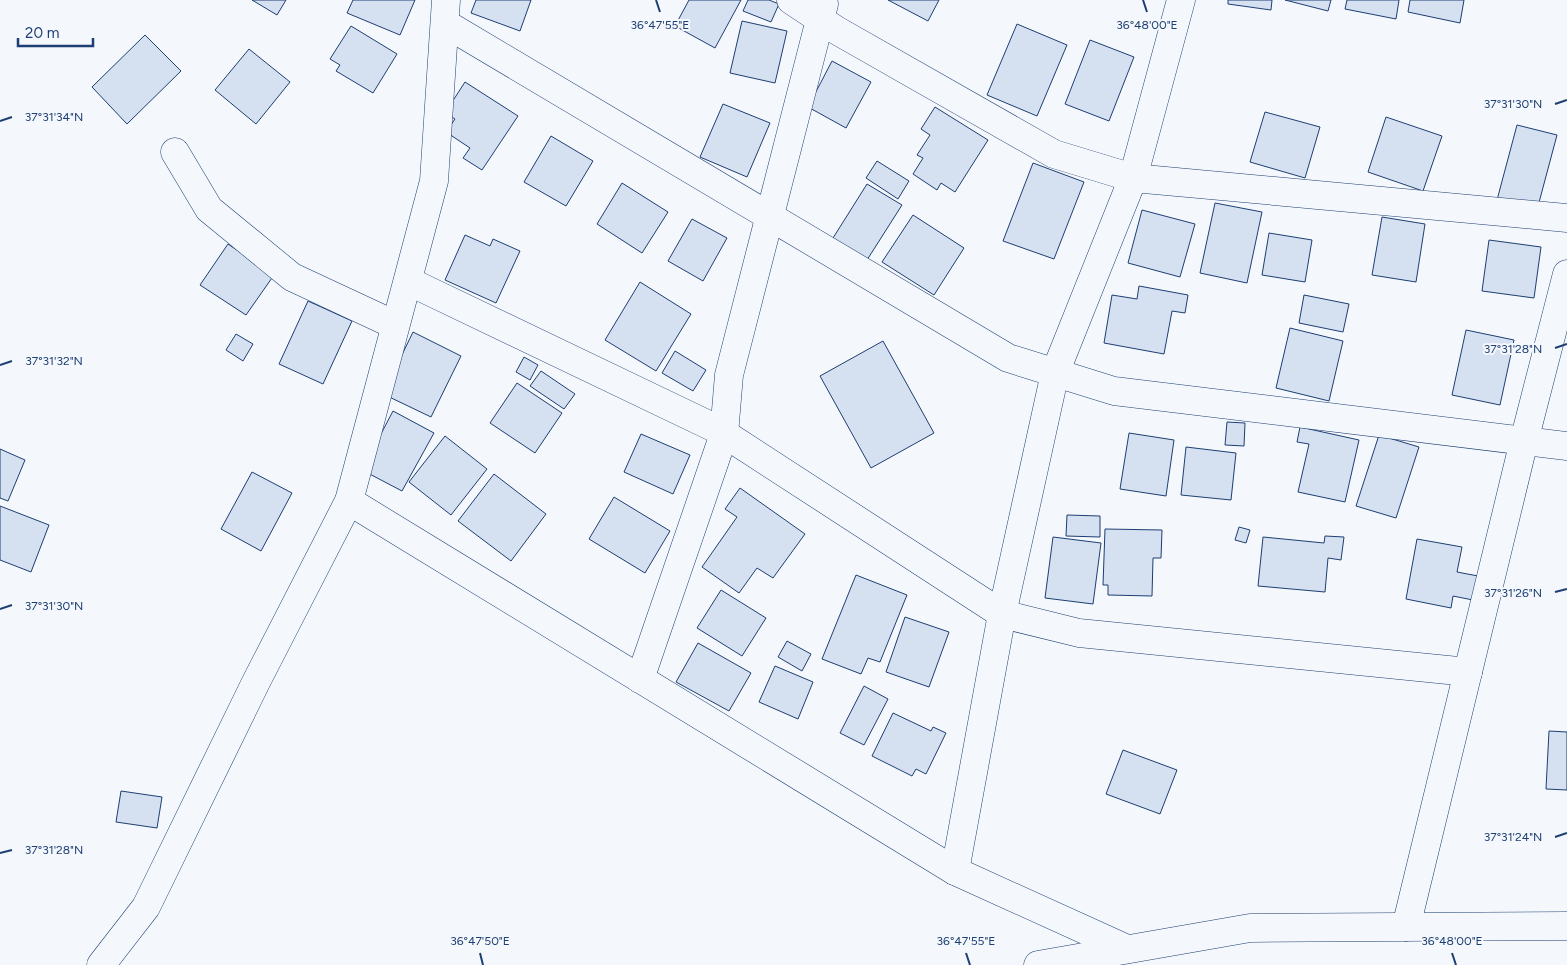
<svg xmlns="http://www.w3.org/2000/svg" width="1567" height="965" font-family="Figtree,sans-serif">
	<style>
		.building { fill: #d5e0f0; stroke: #1d3f73 }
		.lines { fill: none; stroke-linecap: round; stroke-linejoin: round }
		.minor-casing { stroke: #1d3f73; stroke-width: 29 }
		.minor { stroke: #f4f7fb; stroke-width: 28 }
		.ticks { fill: none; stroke: #1d3f73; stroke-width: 2 }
		.ticks-label { font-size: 12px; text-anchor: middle; fill: #1d3f73; stroke: #f4f7fb; stroke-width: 4; stroke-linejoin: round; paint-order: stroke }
	</style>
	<rect width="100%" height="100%" fill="#f4f7fb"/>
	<g class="building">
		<path d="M252,0H286L277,15Z"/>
		<path d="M353,0H415L400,35L347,13Z"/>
		<path d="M476,0H531L520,31L471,13Z"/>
		<path d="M689,0H741L715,48L675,26Z"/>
		<path d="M748,0H769L779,4L771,22L743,11Z"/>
		<path d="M888,0H939L928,21Z"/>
		<path d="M1228,0H1272L1271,10L1228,4Z"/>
		<path d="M1285,0H1331L1328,11Z"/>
		<path d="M1347,0H1399L1396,19L1345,9Z"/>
		<path d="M1410,0H1464L1460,23L1408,12Z"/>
		<path d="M742,21L787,31L775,83L730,73Z"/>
		<path d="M1017,24L1067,45L1037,116L987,95Z"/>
		<path d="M351,26L397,54L373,93L336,71L340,65L330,59Z"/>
		<path d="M145,35L181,71L127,124L92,87Z"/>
		<path d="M1090,40L1134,57L1109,121L1065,104Z"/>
		<path d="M249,49L290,82L256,124L215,90Z"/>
		<path d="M832,61L871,82L846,128L808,107Z"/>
		<path d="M465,82L518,116L482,170L463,158L470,148L446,132L455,119L445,113Z"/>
		<path d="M723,104L770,123L747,177L700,157Z"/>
		<path d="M935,107L988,140L955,192L941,183L937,190L913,174L923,158L917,155L930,135L921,129Z"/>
		<path d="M1265,112L1320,127L1305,178L1250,162Z"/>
		<path d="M1386,117L1442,136L1423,191L1368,172Z"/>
		<path d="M1517,125L1557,135L1537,210L1497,200Z"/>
		<path d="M551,136L593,161L566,206L524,182Z"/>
		<path d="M877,161L909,181L898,199L866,178Z"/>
		<path d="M1033,163L1084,182L1054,259L1003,241Z"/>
		<path d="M622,183L668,212L642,253L597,224Z"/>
		<path d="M867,184L902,205L867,260L833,238Z"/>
		<path d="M1215,203L1262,212L1247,283L1200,273Z"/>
		<path d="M1142,210L1195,224L1180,277L1128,263Z"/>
		<path d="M913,215L964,248L934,295L882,262Z"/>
		<path d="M1382,217L1425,224L1416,282L1372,275Z"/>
		<path d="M692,219L727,238L703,281L668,261Z"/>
		<path d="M1269,233L1312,240L1305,282L1262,275Z"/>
		<path d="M465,235L490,246L493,239L520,251L496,303L445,280Z"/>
		<path d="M1489,240L1541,247L1534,298L1482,291Z"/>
		<path d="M228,244L274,275L246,315L200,285Z"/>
		<path d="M640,282L691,314L656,371L605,340Z"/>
		<path d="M1139,286L1188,295L1185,313L1172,311L1164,354L1104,343L1112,295L1137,299Z"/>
		<path d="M1304,295L1349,304L1343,332L1299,323Z"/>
		<path d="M308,301L352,321L323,384L279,364Z"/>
		<path d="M1290,328L1343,341L1329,401L1276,388Z"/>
		<path d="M1466,330L1514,340L1500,405L1452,395Z"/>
		<path d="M413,332L461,356L431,417L383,394Z"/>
		<path d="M236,334L253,344L243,361L226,350Z"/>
		<path d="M883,341L934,433L871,468L820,376Z"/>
		<path d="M675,351L706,370L693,391L662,373Z"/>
		<path d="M524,357L538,365L530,380L516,372Z"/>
		<path d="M541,371L575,394L564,409L530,386Z"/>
		<path d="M517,383L562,413L535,453L490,423Z"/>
		<path d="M393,411L434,433L402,491L362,470Z"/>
		<path d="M1227,422L1245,423L1244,446L1225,445Z"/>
		<path d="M1300,427L1359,440L1345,502L1298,492L1309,444L1297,442Z"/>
		<path d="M1129,433L1174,440L1166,496L1120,489Z"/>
		<path d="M641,434L690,455L673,494L624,472Z"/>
		<path d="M1379,435L1419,447L1396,518L1356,506Z"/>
		<path d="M445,436L487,469L451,515L409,482Z"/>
		<path d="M1186,447L1236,453L1231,500L1181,495Z"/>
		<path d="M0,449L25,460L8,501L0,498Z"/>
		<path d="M252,472L292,493L261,551L221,529Z"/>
		<path d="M494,474L546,514L511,561L458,521Z"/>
		<path d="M740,488L805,534L773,578L757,568L739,593L702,567L737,517L725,509Z"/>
		<path d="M614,497L670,531L645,573L589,539Z"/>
		<path d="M0,506L49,525L31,572L0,560Z"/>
		<path d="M1067,515L1100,516V537L1066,536Z"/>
		<path d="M1239,527L1250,530L1246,543L1235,540Z"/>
		<path d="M1105,529L1162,530L1161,558H1153L1152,596L1108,595V585H1103Z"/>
		<path d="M1325,536L1344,537L1341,560L1328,558L1325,592L1258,586L1263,537L1324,543Z"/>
		<path d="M1053,537L1101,543L1093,604L1045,598Z"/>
		<path d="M1417,539L1462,547L1457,572L1478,576L1473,600L1453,596L1451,608L1406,599Z"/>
		<path d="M856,575L907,595L880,662L868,658L861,674L822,659Z"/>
		<path d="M721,590L766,618L742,656L697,628Z"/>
		<path d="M905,617L949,632L929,687L886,672Z"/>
		<path d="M787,641L811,654L802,671L778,657Z"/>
		<path d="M698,643L751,673L729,711L676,682Z"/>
		<path d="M775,666L813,682L798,719L759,702Z"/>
		<path d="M864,686L888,699L864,745L840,733Z"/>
		<path d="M893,713L931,731L933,727L946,733L926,774L916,769L912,776L872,756Z"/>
		<path d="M1549,731L1567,732V790L1546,789Z"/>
		<path d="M1123,750L1177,770L1160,814L1106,794Z"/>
		<path d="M121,791L162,797L157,828L116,822Z"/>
	</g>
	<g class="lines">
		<defs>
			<g id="minor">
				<path d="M791,0L836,30L1054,154L1133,178L1567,218"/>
				<path d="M446,24L1008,358L1114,391L1567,446"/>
				<path d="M175,152L209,209L292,277L395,325"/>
				<path d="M408,281L717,429L1002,614L1079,633L1468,672"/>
				<path d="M349,501L955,871L1127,949"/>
				<path d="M640,679L724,434L729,375L824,4"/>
				<path d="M955,871L1002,614L1055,373L1133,178L1181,0"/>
				<path d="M1406,927L1524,441L1567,274"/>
				<path d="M101,965L146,907L256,682L349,501L434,181L446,0"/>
				<path d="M1038,965L1250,928L1567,926"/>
			</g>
		</defs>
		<use href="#minor" class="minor-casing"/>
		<use href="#minor" class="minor"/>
	</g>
	<path class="ticks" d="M656,0L660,12M1143,0L1147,12M1555,104L1567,100M0,121L12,117M1555,348L1567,344M0,365L12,361M1555,592L1567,589M0,609L12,605M1555,837L1567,833M0,853L12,850M480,953L483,965M966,953L970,965M1452,953L1456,965"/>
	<g class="ticks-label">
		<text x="660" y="29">36°47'55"E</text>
		<text x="1147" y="29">36°48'00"E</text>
		<text x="1513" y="108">37°31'30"N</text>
		<text x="54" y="121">37°31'34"N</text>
		<text x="1513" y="353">37°31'28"N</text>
		<text x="54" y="365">37°31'32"N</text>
		<text x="1513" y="597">37°31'26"N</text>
		<text x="54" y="610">37°31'30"N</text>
		<text x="1513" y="841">37°31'24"N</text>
		<text x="54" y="854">37°31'28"N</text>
		<text x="480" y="945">36°47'50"E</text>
		<text x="966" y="945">36°47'55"E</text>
		<text x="1452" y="945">36°48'00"E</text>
	</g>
	<path d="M18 38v8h75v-8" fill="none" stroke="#1d3f73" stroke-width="2.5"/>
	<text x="25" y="38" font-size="15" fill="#1d3f73" stroke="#f4f7fb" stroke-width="4" paint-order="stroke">20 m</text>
</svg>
